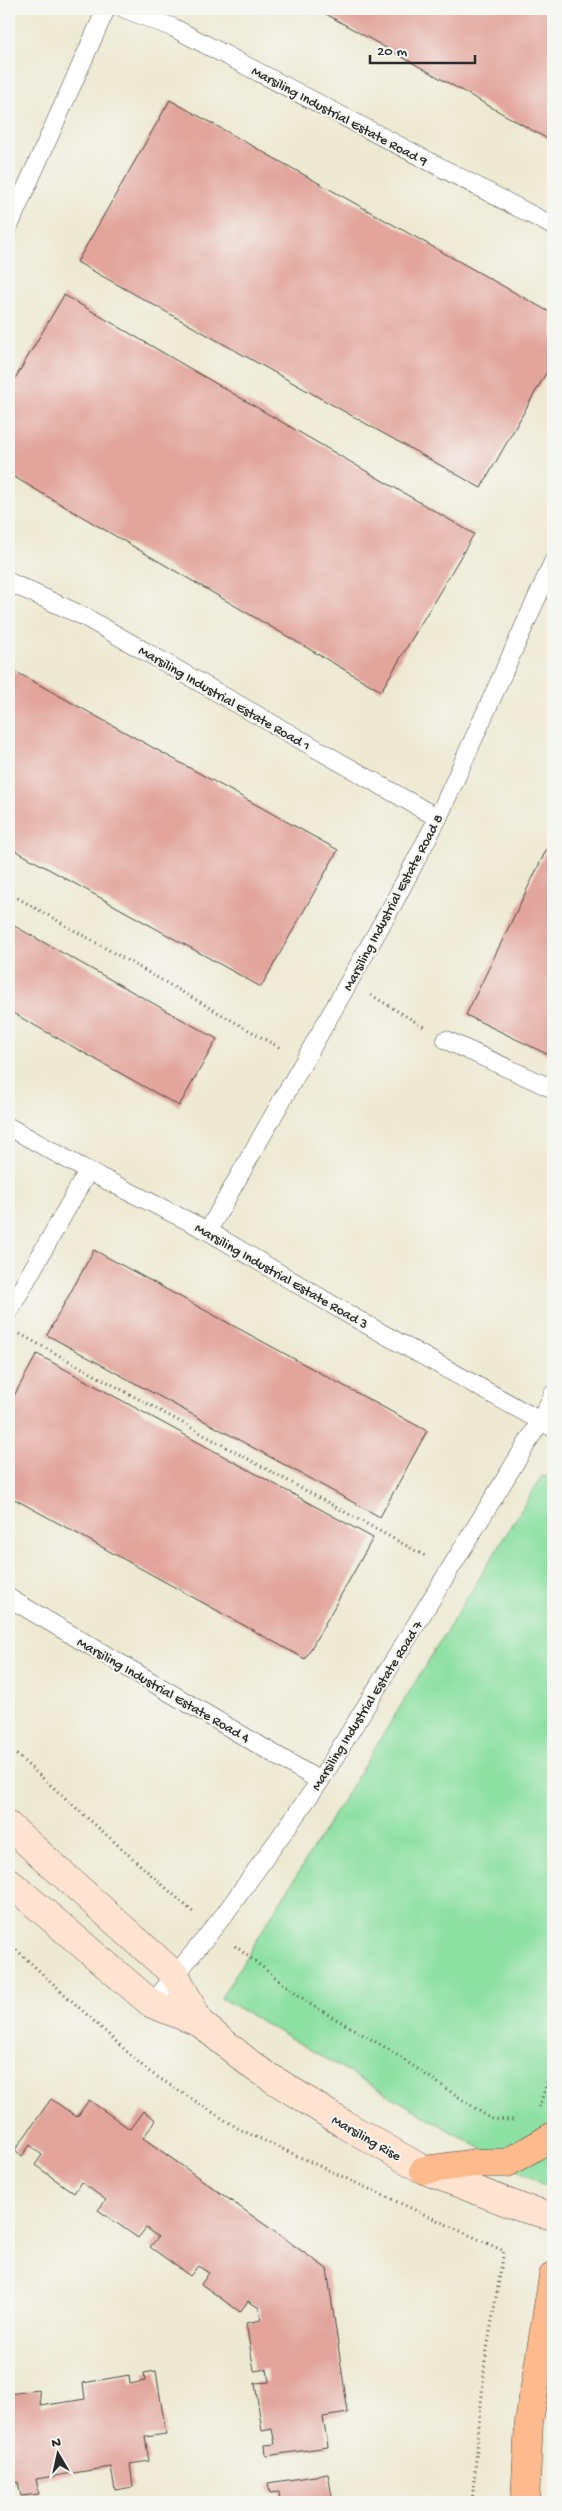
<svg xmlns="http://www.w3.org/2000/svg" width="562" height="2511" font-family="'Gochi Hand',sans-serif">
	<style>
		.green { fill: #8ce0a2; stroke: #5c8666 }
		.building { fill: #e2a49b }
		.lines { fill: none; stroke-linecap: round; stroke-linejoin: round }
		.lane-casing { stroke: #484844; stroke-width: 19 }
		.secondary-casing { stroke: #484844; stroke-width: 29 }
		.primary-casing { stroke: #484844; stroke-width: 29 }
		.path { stroke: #484844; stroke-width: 3; stroke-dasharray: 1 4; stroke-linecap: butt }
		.lane { stroke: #fff; stroke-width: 18 }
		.secondary { stroke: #fee3d1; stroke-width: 28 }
		.primary { stroke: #fcba8d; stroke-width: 28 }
		.labels { text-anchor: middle; stroke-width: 4; stroke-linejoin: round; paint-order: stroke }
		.street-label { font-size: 14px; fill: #2b2b2b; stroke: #f6f6f2 }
	</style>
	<rect width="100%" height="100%" fill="#f6f6f2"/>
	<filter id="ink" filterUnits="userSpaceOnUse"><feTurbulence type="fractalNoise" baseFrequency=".02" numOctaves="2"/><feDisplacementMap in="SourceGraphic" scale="10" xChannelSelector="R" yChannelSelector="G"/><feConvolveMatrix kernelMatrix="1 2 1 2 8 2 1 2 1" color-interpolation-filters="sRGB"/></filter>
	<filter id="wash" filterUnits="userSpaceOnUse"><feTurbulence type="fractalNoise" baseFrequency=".0096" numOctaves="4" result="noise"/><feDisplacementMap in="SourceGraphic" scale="20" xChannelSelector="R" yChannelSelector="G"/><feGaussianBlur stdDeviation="1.12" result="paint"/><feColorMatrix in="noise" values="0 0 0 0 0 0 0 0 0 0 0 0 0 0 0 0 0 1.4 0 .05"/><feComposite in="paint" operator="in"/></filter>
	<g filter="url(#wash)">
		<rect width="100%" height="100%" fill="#ede9d2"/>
		<path class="green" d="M542,1476L553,1478V2179L549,2188L221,1998Z"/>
		<g id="blocks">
			<g class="building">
				<path d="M317,9H553V142Z"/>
				<path d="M170,100L553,314V361L481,488L77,262Z"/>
				<path d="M64,295L474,534L381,691L9,474V389Z"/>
				<path d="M9,668L338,850L261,987L9,847Z"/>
				<path d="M553,836V1057L466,1015Z"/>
				<path d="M9,923L217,1039L179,1106L9,1011Z"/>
				<path d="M94,1250L427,1431L380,1517L47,1335Z"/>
				<path d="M37,1354L373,1538L305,1659L9,1496V1405Z"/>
				<path d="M51,2099L77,2117L89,2100L130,2129L143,2111L156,2120L143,2138L327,2269L348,2413L323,2417L328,2447L266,2456L265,2445L275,2444L272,2429L262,2431L255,2383L269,2382L267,2369L254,2371L246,2323L261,2320L259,2308L248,2301L240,2312L201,2284L209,2273L198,2266L190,2276L150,2247L158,2237L146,2228L138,2238L98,2210L106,2200L81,2182L74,2193L35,2165L42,2155L30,2145L22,2156L15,2150Z"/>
				<path d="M156,2371L166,2434L145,2437L149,2461L130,2464L133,2487L115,2490L111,2467L36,2479L39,2494L21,2496L18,2482L9,2484V2394L39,2390L41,2406L85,2399L83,2383L129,2375L130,2384L145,2381L144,2373Z"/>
				<path d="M328,2474L333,2502H280L279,2492L270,2493L268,2483Z"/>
			</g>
		</g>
	</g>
	<g filter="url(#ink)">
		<use href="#blocks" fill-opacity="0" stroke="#484844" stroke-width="1"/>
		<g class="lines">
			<defs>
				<g id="lane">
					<path d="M125,9L174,28L553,226"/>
					<path d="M9,226L106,9"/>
					<path d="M9,582L83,616L438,818"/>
					<path d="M446,1040L553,1089"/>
					<path d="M9,1127L88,1171L208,1231L353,1317L553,1428"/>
					<path d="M208,1231L393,904L438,818L553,562"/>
					<path d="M9,1311L88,1171"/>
					<path d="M9,1598L320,1781"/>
					<path d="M152,2004L224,1915L320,1781L540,1422L553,1394"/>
				</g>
				<g id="secondary">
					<path d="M9,1826L176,1976L200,2023"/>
					<path d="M9,1882L152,2004L200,2023L254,2067L344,2124L424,2170L522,2208L553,2216"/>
				</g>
				<g id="primary">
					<path d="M424,2170L475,2163H507L553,2136"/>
					<path d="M525,2502L529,2422L553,2276"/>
				</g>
			</defs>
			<use href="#lane" class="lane-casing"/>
			<use href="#secondary" class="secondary-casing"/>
			<use href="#primary" class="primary-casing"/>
			<g class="path">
				<path d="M9,893L282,1049"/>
				<path d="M371,995L424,1027"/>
				<path d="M20,1334L427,1557"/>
				<path d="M9,1748L193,1912"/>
				<path d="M9,1943L148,2071L239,2129L504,2251L485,2361L472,2502"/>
				<path d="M235,1946L310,2004L388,2049L491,2119L515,2120"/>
				<path d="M539,2107L553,2066"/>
			</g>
			<use href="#lane" class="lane"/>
			<use href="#secondary" class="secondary"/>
			<use href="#primary" class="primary"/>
		</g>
	</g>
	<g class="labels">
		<g class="street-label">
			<text transform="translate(340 115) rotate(28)" y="5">Marsiling Industrial Estate Road 9</text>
			<text transform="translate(225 697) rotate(30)" y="5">Marsiling Industrial Estate Road 1</text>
			<text transform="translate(392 902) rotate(-62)" y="5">Marsiling Industrial Estate Road 8</text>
			<text transform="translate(282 1275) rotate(30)" y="5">Marsiling Industrial Estate Road 3</text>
			<text transform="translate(164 1689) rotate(30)" y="5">Marsiling Industrial Estate Road 4</text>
			<text transform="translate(366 1705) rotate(-58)" y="5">Marsiling Industrial Estate Road 7</text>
			<text transform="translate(367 2137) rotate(30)" y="5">Marsiling Rise</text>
		</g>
	</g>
	<rect width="562" height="2511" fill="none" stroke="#f6f6f2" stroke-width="30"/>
	<g transform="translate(58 2454) rotate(351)" stroke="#f6f6f2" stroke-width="4" paint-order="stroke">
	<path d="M0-4L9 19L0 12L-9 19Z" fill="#2b2b2b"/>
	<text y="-8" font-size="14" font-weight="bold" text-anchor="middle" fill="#2b2b2b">N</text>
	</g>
	<path d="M370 55v8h105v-8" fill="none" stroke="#2b2b2b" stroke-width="2.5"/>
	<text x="377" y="55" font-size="15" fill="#2b2b2b" stroke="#f6f6f2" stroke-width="4" paint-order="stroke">20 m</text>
</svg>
